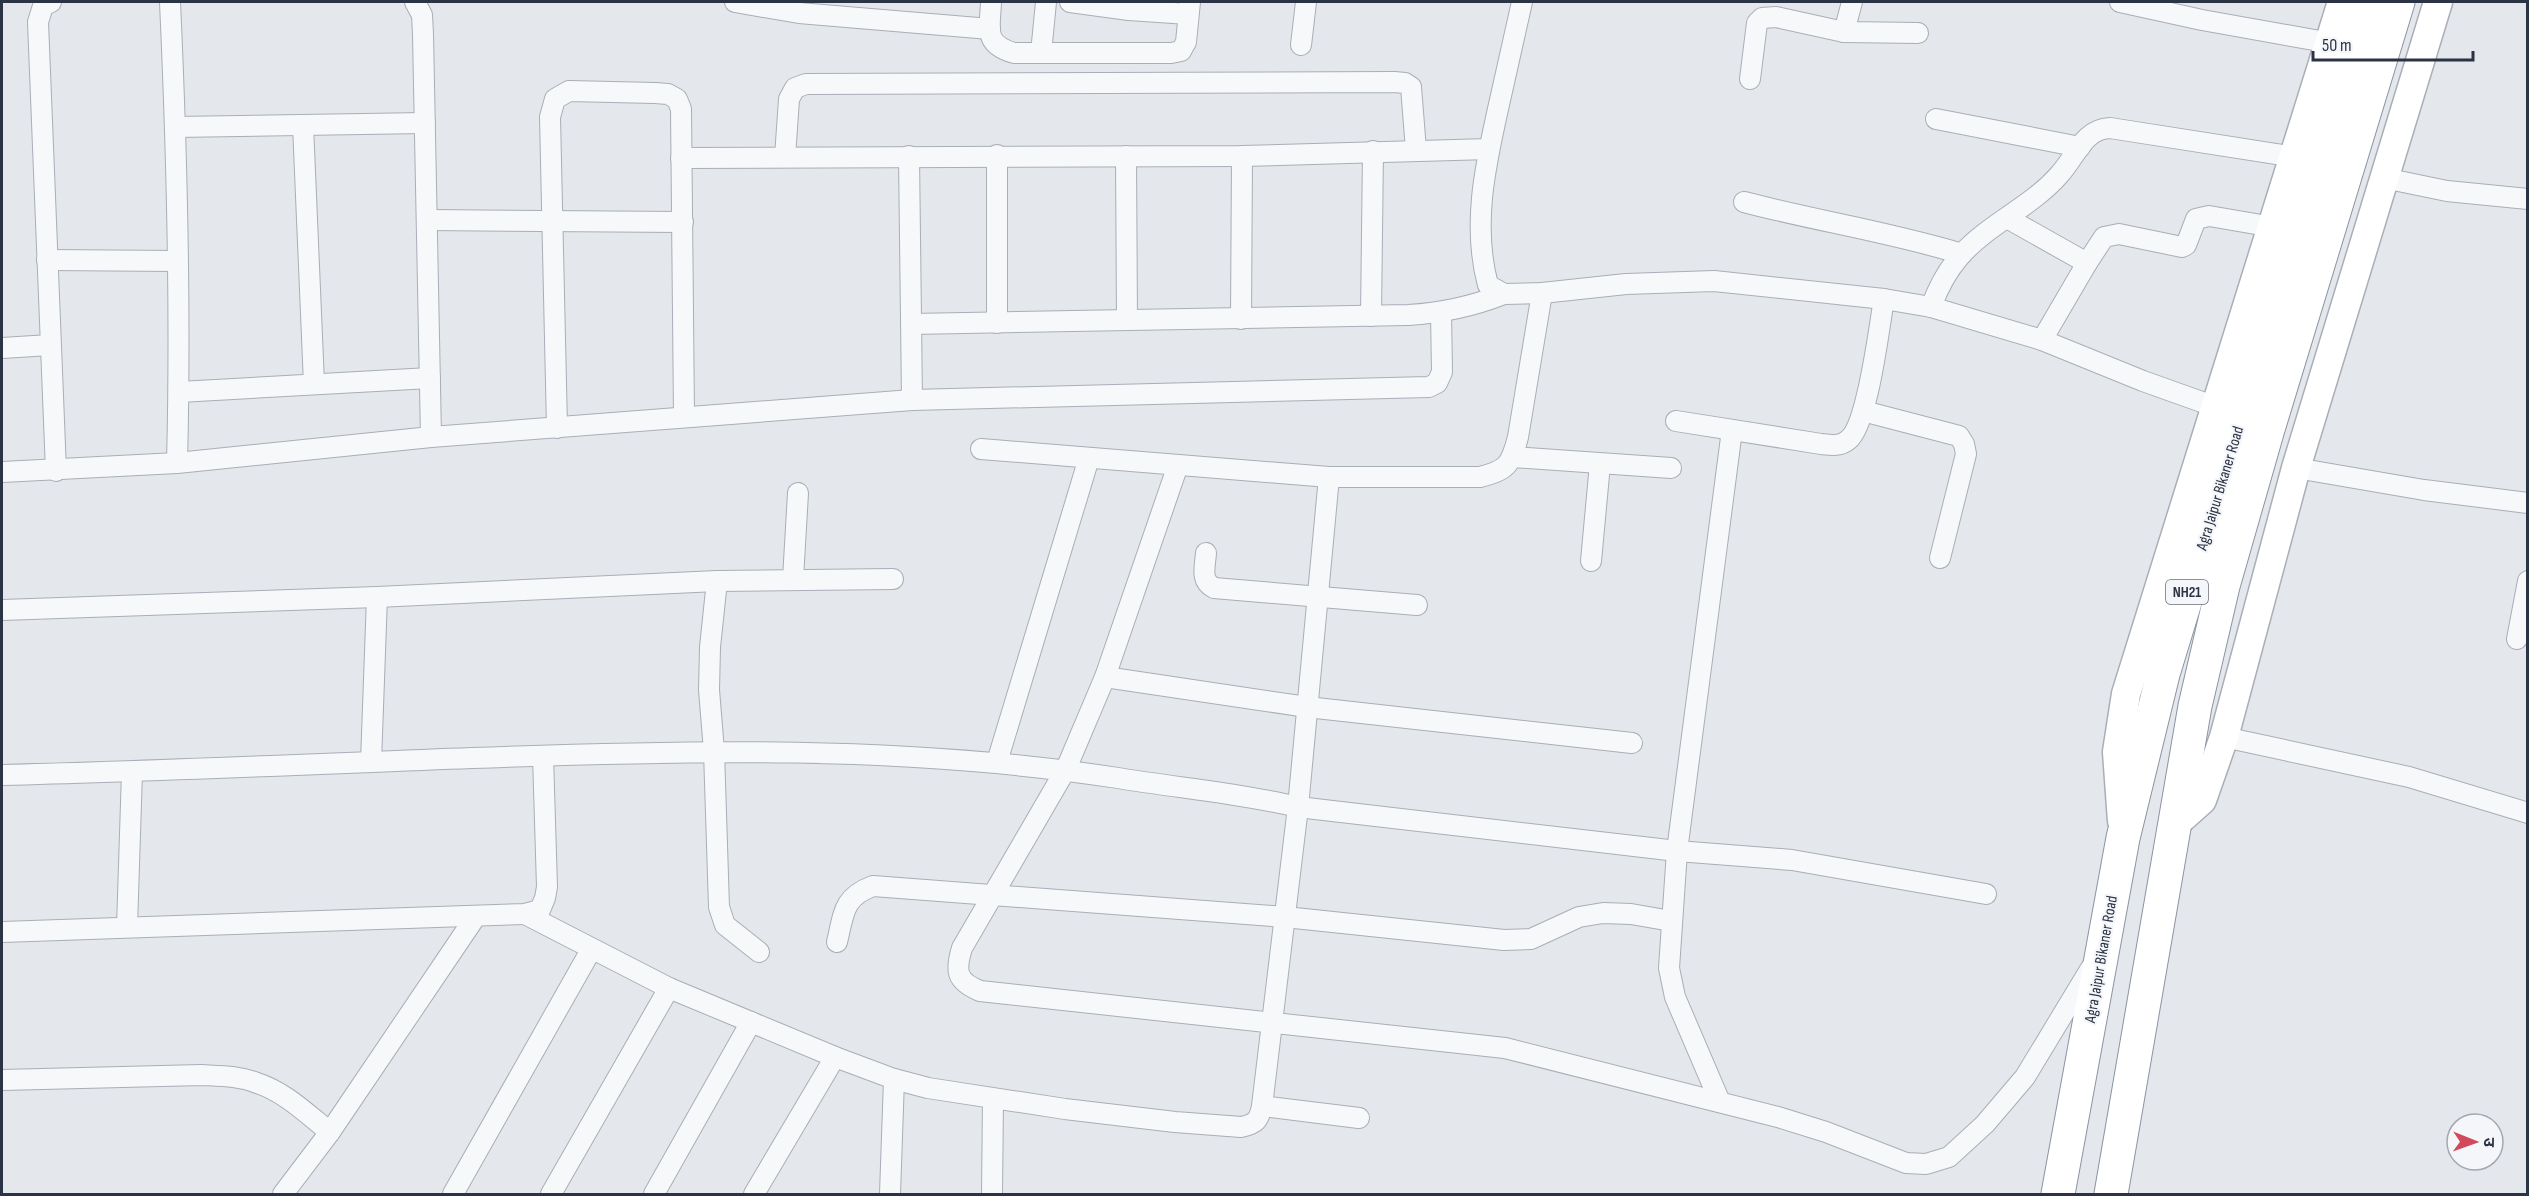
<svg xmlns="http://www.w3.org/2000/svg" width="2529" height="1196" font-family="'Sofia Sans Condensed','Noto Sans Devanagari',sans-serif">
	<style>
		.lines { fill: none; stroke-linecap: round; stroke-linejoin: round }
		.street-casing { stroke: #a9aeb7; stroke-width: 22 }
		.secondary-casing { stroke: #a9aeb7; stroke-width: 31 }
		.highway-casing { stroke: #8b94a3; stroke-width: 35 }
		.street { stroke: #f7f8fa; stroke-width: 20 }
		.secondary { stroke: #fff; stroke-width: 28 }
		.highway { stroke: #fff; stroke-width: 33 }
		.labels { text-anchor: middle; stroke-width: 4.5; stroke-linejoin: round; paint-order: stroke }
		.shield { fill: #f4f6f9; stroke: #676e7b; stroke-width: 1.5 }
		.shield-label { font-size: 15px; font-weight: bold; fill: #2b3445 }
		.street-label { font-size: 16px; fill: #2b3445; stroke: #f4f6f9 }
	</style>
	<rect width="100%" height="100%" fill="#e4e7ec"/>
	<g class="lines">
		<defs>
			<g id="street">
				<path d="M51,2L43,6L38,22L56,471"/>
				<path d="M170,2C177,155 181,309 177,463"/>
				<path d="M415,2L422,15L423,34L431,437"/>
				<path d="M735,2L799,13L990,29"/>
				<path d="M991,2C990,29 983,44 1014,53H1171L1181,51L1186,42L1190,2"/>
				<path d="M1070,2L1129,10L1188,14"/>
				<path d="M1522,2C1514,37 1506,73 1498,109C1485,167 1472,226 1488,285L1504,294L1542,293L1626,284L1714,281L1884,299L1931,307L2042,340L2143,381L2227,411"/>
				<path d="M2120,2L2202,20L2331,43"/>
				<path d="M1844,32L1852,2"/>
				<path d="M1301,45L1306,2"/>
				<path d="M1041,53L1046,2"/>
				<path d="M1750,79L1757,23L1762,18L1776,17L1844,32L1918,33"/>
				<path d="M1936,119L2080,147"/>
				<path d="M303,125L314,384"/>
				<path d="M176,127L425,123"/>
				<path d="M909,156L912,400"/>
				<path d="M1126,156L1127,320"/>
				<path d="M785,157L789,99L795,88L806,84L1394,82L1405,83L1411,87L1416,150"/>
				<path d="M681,158L1242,156L1489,149"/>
				<path d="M2384,178L2447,191L2528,199"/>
				<path d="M1744,202C1816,221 1890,232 1962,254"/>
				<path d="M2007,218L2087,263"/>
				<path d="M427,220L683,222"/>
				<path d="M47,260L177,261"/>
				<path d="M1931,307C1938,288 1946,272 1960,256C1988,224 2031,207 2059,175C2076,157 2083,129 2110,128L2295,157"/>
				<path d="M1371,316L1373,151"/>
				<path d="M1241,319L1242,156"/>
				<path d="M997,323V155"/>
				<path d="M912,324L1408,315C1442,313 1471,307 1504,294"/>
				<path d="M2042,340L2087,263L2104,237L2119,234L2182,247L2186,245L2196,219L2209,216L2273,227"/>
				<path d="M2,348L50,345"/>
				<path d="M179,392L430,378"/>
				<path d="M1863,411L1959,436L1964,444L1966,454L1940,558"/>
				<path d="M1676,421L1821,444C1830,445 1840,447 1848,440C1868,425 1879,327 1884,299"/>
				<path d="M557,428L550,117L555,99L569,91L655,93L668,94L677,99L681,109L684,416"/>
				<path d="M981,449L1329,477H1480C1508,470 1511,464 1518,437L1542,293"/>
				<path d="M1512,457L1671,468"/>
				<path d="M1178,465L1105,677L1066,769L962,948C955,971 956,981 980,991L1505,1048L1778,1117L1826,1132L1906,1163L1926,1164L1949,1157L1985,1124L2025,1077L2091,968"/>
				<path d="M2296,468L2424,490L2528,503"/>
				<path d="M2,472L177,463L431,437L912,400L1429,387L1437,383L1442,372L1441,313"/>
				<path d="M1206,553C1205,567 1200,581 1214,588L1417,605"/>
				<path d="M1591,561L1600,464"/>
				<path d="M793,579L798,493"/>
				<path d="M717,581L710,647L709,690L714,751L719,907L725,925L759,952"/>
				<path d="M2,610L377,597L717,581L893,579"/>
				<path d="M2517,639L2528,581"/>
				<path d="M1105,677L1307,707L1632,743"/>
				<path d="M2224,737L2409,777L2528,813"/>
				<path d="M371,762L377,597"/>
				<path d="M997,762L1089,458"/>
				<path d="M2,775C158,771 315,764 472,758C689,750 903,745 1118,778C1178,788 1239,793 1298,807L1677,851L1792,860L1986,894"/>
				<path d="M525,914L669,988L835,1057L894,1079L928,1088L1065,1109L1175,1122L1241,1127C1256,1124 1259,1120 1262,1106L1298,807L1329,477"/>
				<path d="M127,927L132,772"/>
				<path d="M2,932L525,914L540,910L545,898L547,887L543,756"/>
				<path d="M837,942C844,913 843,897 873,886L1285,917L1504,940L1531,939L1579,917L1603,913L1631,914L1671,921"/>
				<path d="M2,1080L202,1075C220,1076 240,1076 257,1083C285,1092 307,1114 330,1132"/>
				<path d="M1720,1102L1675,997L1669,968L1677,851L1732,430"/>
				<path d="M1262,1106L1359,1118"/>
				<path d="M283,1194L330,1132L476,916"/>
				<path d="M453,1194L591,950"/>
				<path d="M551,1194L669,988"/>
				<path d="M654,1194L751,1022"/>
				<path d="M754,1194L835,1057"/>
				<path d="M890,1194L894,1079"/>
				<path d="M992,1194L993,1099"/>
			</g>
			<g id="secondary">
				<path d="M2122,821L2117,752L2126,694L2342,2"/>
				<path d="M2174,825L2202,800L2224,737L2296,468L2438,2"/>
			</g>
			<g id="highway">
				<path d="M2058,1194L2123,838L2163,674L2368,2"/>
				<path d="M2111,1194L2195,706L2223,586L2268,429L2398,2"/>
			</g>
		</defs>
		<use href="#street" class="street-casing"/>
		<use href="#secondary" class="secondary-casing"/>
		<use href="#highway" class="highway-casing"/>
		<use href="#street" class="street"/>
		<use href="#secondary" class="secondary"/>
		<use href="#highway" class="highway"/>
	</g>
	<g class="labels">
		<rect class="shield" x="2166" y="580" width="42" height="24" rx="4.5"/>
		<g class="shield-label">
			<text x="2187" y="597">NH21</text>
		</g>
		<g class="street-label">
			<text transform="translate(2219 488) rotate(-73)" y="6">Agra Jaipur Bikaner Road</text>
			<text transform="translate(2100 959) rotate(-80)" y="6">Agra Jaipur Bikaner Road</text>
		</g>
	</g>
	<rect width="2529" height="1196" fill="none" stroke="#2b3445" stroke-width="6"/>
	<g transform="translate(2475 1142) rotate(91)"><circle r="28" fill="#f4f6f9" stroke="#a4a8b1" stroke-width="1.5"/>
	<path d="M0-4.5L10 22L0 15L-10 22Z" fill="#d1495b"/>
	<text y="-9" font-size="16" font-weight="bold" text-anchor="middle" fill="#2b3445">उ</text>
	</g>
	<path d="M2313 51v9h160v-9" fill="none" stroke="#2b3445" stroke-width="3"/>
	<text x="2322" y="51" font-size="18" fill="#2b3445" stroke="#f4f6f9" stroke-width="4.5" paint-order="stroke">50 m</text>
</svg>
